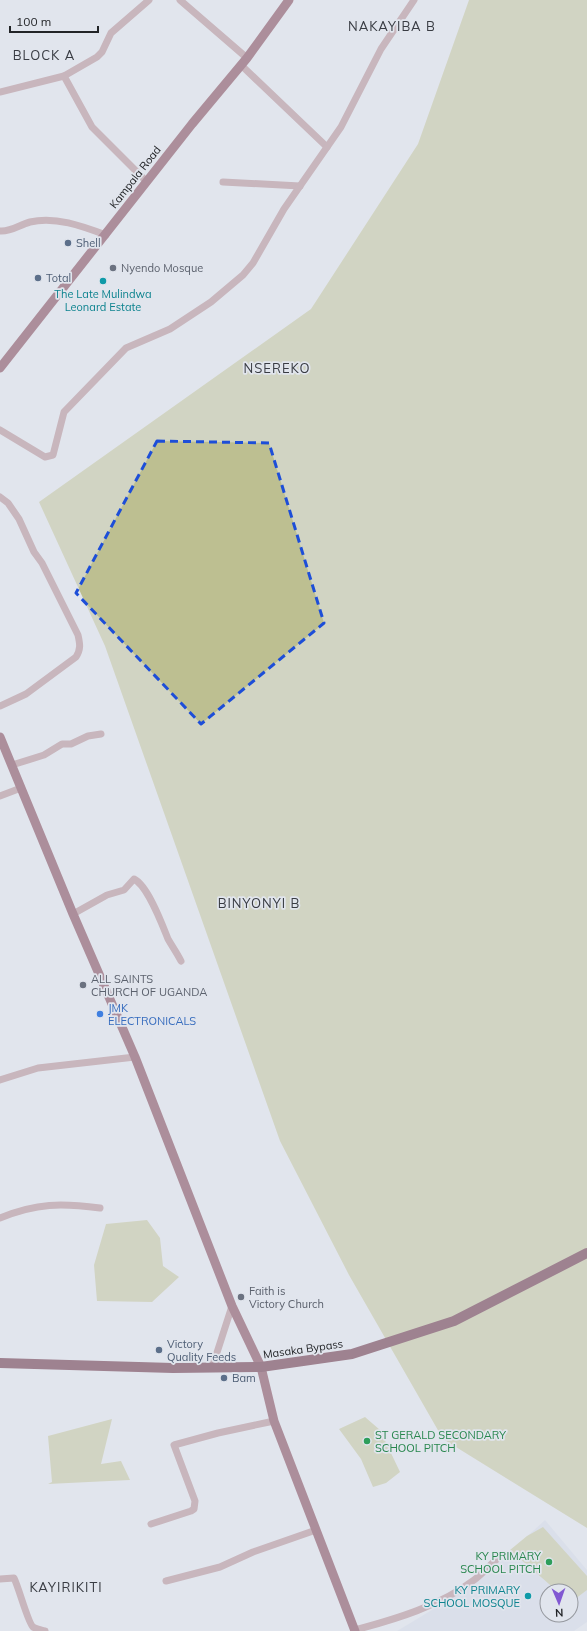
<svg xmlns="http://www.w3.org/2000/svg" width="587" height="1631" font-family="Mulish,sans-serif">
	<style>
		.built { fill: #d1d8e7; fill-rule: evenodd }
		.green { fill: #bdbf91 }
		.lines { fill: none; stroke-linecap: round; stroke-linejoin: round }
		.minor { stroke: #a87c84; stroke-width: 7 }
		.major { stroke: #6c2438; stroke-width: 9 }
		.highway { stroke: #4c0920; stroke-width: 10 }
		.marked { fill: none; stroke: #1d4ed8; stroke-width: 3; stroke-dasharray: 8 5; stroke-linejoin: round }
		.service-dot { fill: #5c6f8a; stroke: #e1e5ed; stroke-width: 1.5 }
		.worship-dot { fill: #6b7280; stroke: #e1e5ed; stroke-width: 1.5 }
		.culture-dot { fill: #0f9aa8; stroke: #e1e5ed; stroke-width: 1.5 }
		.shop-dot { fill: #3f7fe0; stroke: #e1e5ed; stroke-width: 1.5 }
		.leisure-dot { fill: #2e9e5b; stroke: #e1e5ed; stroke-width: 1.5 }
		.labels { text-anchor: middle; stroke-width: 3.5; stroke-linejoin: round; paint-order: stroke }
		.street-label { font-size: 11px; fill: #222427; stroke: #e1e5ed }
		.service-label { font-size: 11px; fill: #4e5e75; stroke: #e1e5ed; text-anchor: start }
		.worship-label { font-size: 11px; fill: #5b616d; stroke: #e1e5ed; text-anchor: start }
		.culture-label { font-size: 11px; fill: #0d838f; stroke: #e1e5ed }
		.shop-label { font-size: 11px; fill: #366cbe; stroke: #e1e5ed; text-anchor: start }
		.leisure-label { font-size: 11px; fill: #27864d; stroke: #e1e5ed; text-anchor: start }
		.quarter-label { font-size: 13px; letter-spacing: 1px; fill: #393c43; stroke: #e1e5ed }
	</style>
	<rect width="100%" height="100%" fill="#e1e5ed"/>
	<path class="built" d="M545,1520L587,1570V1622L574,1631H397L440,1605L487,1573ZM547,1591H571V1615H547Z"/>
	<g class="green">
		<path d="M469,0H587V1528L443,1439L349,1275L280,1141L105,646L39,502L311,309L418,144Z"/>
		<path d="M147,1220L160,1238L163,1266L179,1277L152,1302L97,1301L94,1265L106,1224Z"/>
		<path d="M365,1417L380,1430L400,1472L386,1483L373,1487L361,1459L339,1429Z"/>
		<path d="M112,1419L101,1464L121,1461L130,1480L48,1484L52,1482L48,1436Z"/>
		<path d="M543,1527L587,1576V1590L571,1602V1591H557L510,1550L527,1536Z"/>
	</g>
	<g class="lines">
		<g class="minor">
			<path d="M180,0L247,58"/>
			<path d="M241,65L327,147"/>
			<path d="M64,76L97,57L102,52L111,33L149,0"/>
			<path d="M0,92L64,76L92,127L147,182"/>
			<path d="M223,182L300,186"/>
			<path d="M0,231C11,232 19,225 30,222C55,216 82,226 106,235"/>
			<path d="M0,430L45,457L53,455L64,412L126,348L170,329L211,302L243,275L253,263L284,209L341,127L381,49L414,0"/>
			<path d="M0,497L8,503L19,519L34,552L42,563L78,635C80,644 81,649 76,657L26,694L0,706"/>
			<path d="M12,765L44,755L62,744H71L88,736L101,734"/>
			<path d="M0,796L21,788"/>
			<path d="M73,914L107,895L124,890L134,879C148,886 162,924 168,939C172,946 177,953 181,961"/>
			<path d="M0,1080L38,1068L135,1057"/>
			<path d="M0,1218C37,1203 61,1203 100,1208"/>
			<path d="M212,1368L232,1306"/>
			<path d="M151,1524L191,1511L194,1509L195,1501L174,1445L218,1433L274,1421"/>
			<path d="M0,1579L14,1578C19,1588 28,1623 33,1627C36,1629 41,1630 45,1631"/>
			<path d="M166,1581L220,1567L253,1552L316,1530"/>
			<path d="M355,1630C396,1619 440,1606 474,1580C482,1574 489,1566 497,1559"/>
		</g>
		<g class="major">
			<path d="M0,368L192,124L247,58L289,0"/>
			<path d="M0,737L73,914L135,1057L232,1306L261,1367L274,1421L355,1631"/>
		</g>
		<path class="highway" d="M0,1363L173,1368L261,1367L352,1354L454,1321L587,1253"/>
	</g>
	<path d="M0 0H587V1631H0ZM157,441L269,443L324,623L201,724L76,593Z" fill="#e1e5ed" fill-opacity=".55" fill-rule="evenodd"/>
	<path class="marked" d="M157,441L269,443L324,623L201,724L76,593Z"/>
	<g class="service-dot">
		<circle cx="68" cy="243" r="4"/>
		<circle cx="38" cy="278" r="4"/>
		<circle cx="159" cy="1350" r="4"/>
		<circle cx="224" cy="1378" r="4"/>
	</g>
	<g class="worship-dot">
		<circle cx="113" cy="268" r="4"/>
		<circle cx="83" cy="985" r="4"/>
		<circle cx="241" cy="1297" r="4"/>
	</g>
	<g class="culture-dot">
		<circle cx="103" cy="281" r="4"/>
		<circle cx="528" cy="1596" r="4"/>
	</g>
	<circle class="shop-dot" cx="100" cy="1014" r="4"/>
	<g class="leisure-dot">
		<circle cx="367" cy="1441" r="4"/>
		<circle cx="549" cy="1562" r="4"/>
	</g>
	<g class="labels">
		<g class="street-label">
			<text transform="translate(135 177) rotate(-52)" y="4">Kampala Road</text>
			<text transform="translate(303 1349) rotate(-8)" y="4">Masaka Bypass</text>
		</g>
		<g class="service-label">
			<text x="76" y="247">Shell</text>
			<text x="46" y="282">Total</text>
			<text x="167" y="1348">Victory<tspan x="167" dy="13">Quality Feeds</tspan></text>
			<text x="232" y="1382">Bam</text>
		</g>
		<g class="worship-label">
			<text x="121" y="272">Nyendo Mosque</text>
			<text x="91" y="983">ALL SAINTS<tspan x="91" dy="13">CHURCH OF UGANDA</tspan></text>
			<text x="249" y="1295">Faith is<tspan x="249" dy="13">Victory Church</tspan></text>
		</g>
		<g class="culture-label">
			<text x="103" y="298">The Late Mulindwa<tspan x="103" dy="13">Leonard Estate</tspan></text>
			<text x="520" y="1594" text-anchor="end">KY PRIMARY<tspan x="520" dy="13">SCHOOL MOSQUE</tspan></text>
		</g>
		<g class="shop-label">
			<text x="108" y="1012">JMK<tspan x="108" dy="13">ELECTRONICALS</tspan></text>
		</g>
		<g class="leisure-label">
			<text x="375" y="1439">ST GERALD SECONDARY<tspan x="375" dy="13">SCHOOL PITCH</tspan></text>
			<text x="541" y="1560" text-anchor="end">KY PRIMARY<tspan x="541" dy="13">SCHOOL PITCH</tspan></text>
		</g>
		<g class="quarter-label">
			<text x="392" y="31">NAKAYIBA B</text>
			<text x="44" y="60">BLOCK A</text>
			<text x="277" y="373">NSEREKO</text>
			<text x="259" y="908">BINYONYI B</text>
			<text x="66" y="1592">KAYIRIKITI</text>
		</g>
	</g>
	<g transform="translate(559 1603) rotate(178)"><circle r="19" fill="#e1e5ed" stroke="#95989e"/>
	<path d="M0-3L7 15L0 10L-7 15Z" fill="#8158d2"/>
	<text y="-6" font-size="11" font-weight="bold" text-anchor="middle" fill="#222427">N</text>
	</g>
	<path d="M10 26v6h88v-6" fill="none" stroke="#222427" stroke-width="2"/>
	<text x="16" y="26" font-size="12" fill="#222427" stroke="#e1e5ed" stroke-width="3" paint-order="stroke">100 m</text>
</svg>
